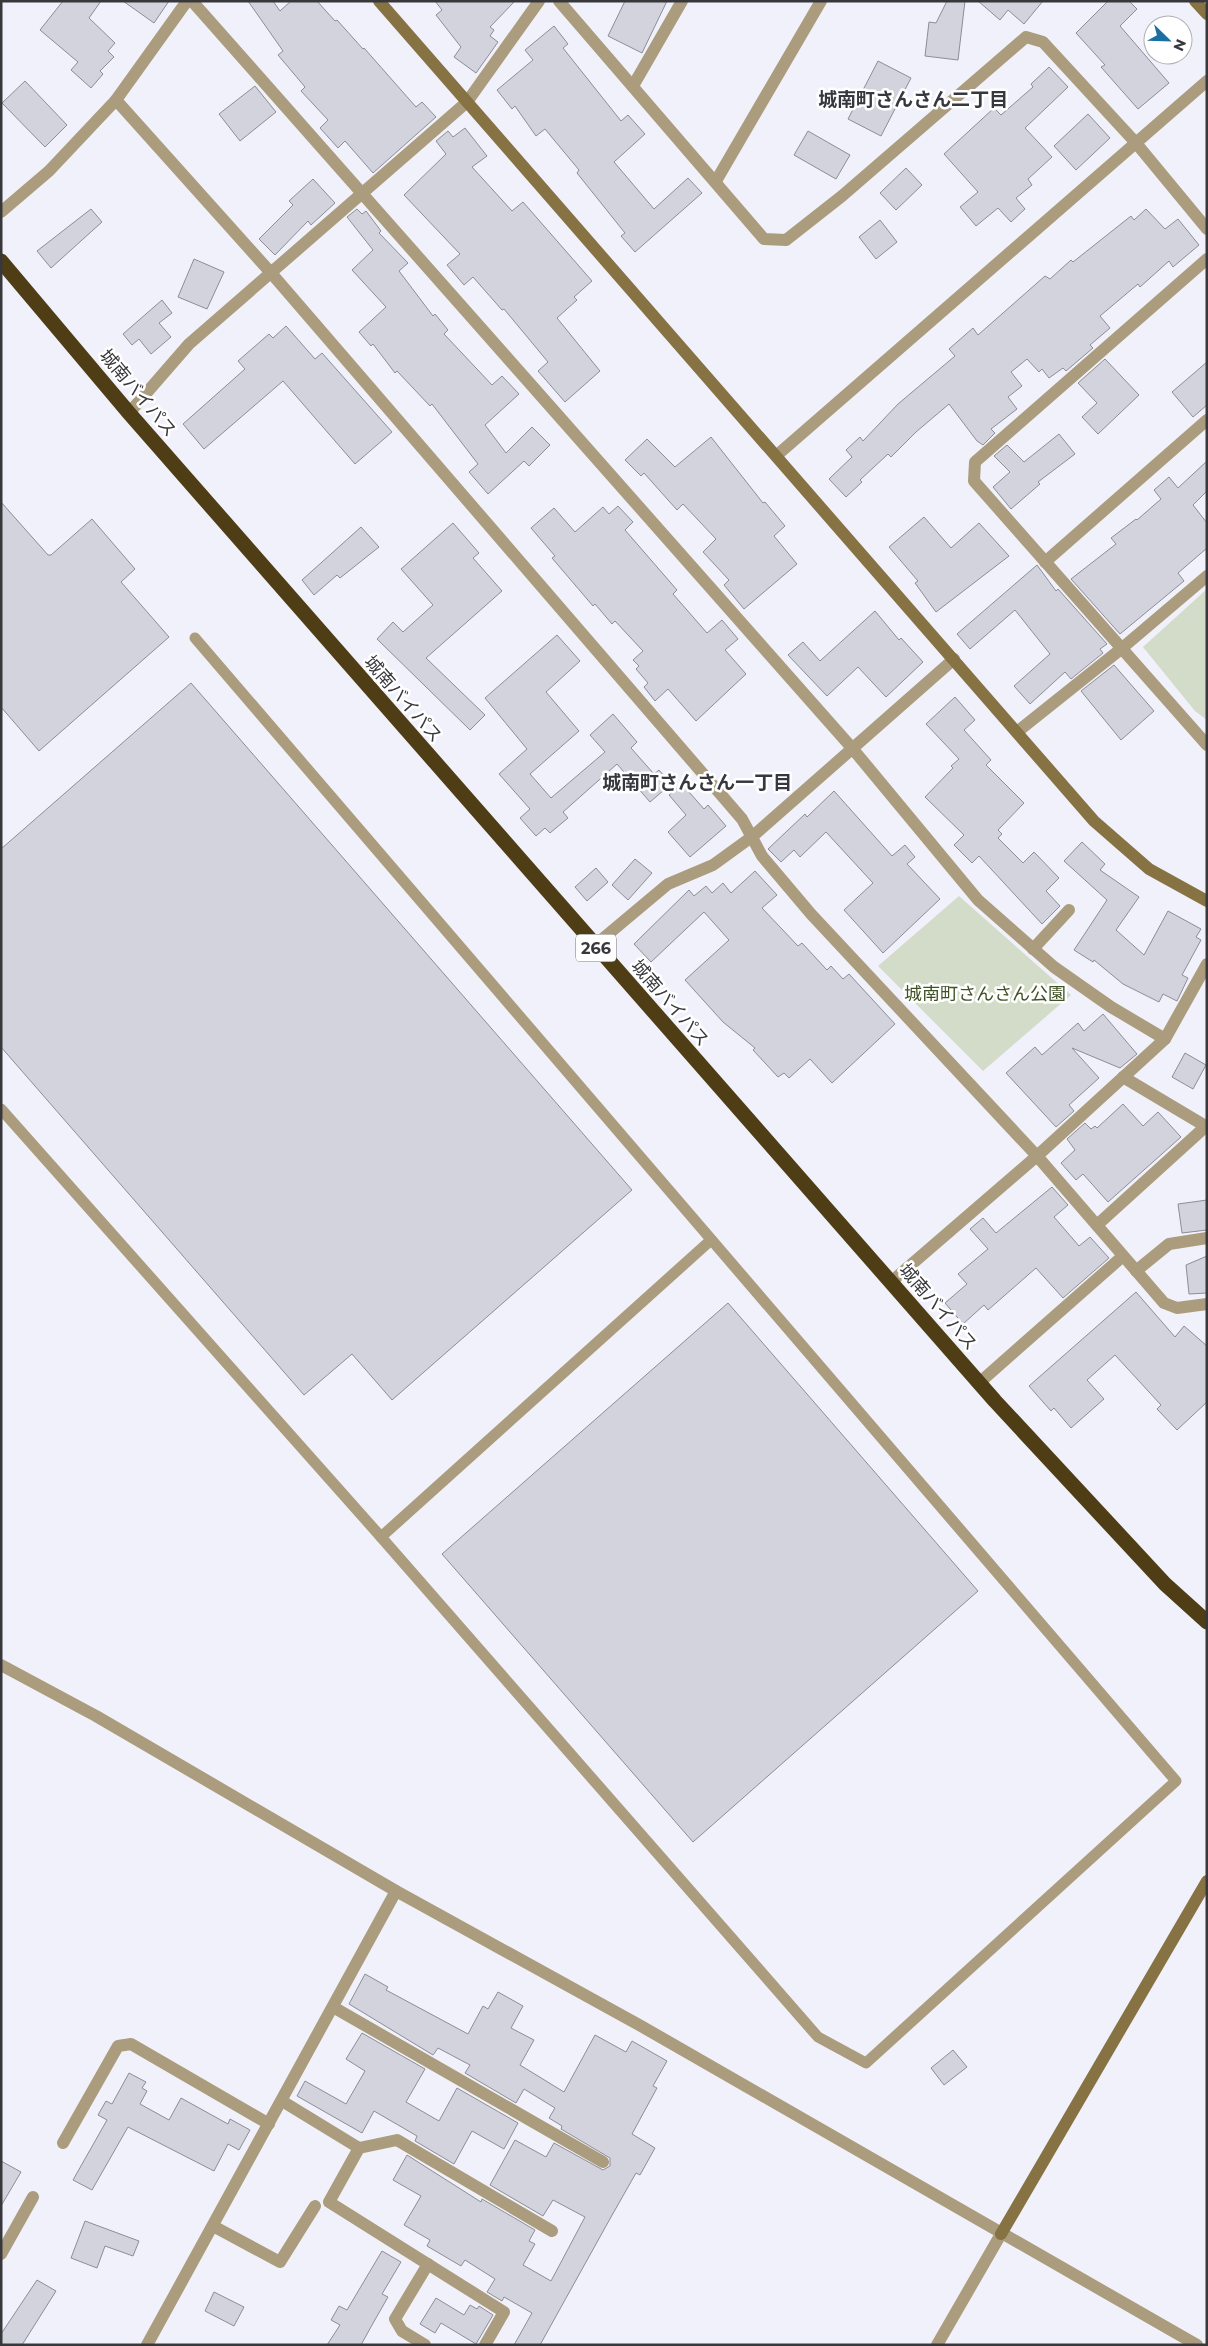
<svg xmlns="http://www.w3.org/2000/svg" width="1208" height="2346" font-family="Montserrat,'Noto Sans JP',sans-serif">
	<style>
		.green { fill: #d3dcc9 }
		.building { fill: #d2d3dd; stroke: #8d8d97 }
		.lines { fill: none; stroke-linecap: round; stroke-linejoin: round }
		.lane { stroke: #aa9c7d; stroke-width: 11 }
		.street { stroke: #aa9c7d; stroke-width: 12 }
		.secondary { stroke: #877243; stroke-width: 12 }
		.highway { stroke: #4f3e15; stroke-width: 15 }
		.labels { text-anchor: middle; stroke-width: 5; stroke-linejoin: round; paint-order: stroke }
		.shield { fill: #fff; stroke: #747476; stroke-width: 1 }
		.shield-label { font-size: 16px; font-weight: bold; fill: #38383c }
		.street-label { font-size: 18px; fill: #38383c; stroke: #fff }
		.park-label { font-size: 18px; fill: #3f5224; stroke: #fff }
		.neighbourhood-label { font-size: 19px; font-weight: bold; fill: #37373f; stroke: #fff }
	</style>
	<rect width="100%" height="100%" fill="#f1f1fb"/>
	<g class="green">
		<path d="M1207,589V720L1195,711L1143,647Z"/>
		<path d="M959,896L1071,995L983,1071L878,966Z"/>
	</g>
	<g class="building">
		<path d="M63,1H101L89,18L115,43L108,51L114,57L100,71L103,74L91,88L71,70L78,62L40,30Z"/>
		<path d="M123,1H169L154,23Z"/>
		<path d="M248,1H273L280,11L291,1H317L335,21L337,20L363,49L364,48L416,107L422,102L436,117L373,173L345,141L338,148L320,128L328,120L301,91L305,87L278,55L283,51Z"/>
		<path d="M435,1H515L490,27L494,30L490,36L498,42L476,73L454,57L461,47L436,15L442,10Z"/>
		<path d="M625,1H667L642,53L608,36Z"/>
		<path d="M947,1H965L958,60L925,56L929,22L936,23Z"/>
		<path d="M978,1H1043L1024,24L1008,10L1000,20Z"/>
		<path d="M1108,1H1129L1137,9L1120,26L1169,83L1138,109L1101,67L1105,65L1076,33Z"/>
		<path d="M554,26L568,44L563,48L621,121L628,115L645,134L614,162L654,209L688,178L702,193L635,252L621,236L625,233L577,173L579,170L545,129L536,136L515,106L512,109L497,90L533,60L525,50Z"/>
		<path d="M878,61L911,78L881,136L848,119Z"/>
		<path d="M1049,67L1068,87L1025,128L1052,157L1028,179L1032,185L1016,198L1025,209L1011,222L998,208L976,226L960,207L978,192L944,154L994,108L1001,115L1033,87L1031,84Z"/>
		<path d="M25,81L67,125L45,147L2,103Z"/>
		<path d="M255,86L276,112L240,141L219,114Z"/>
		<path d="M1088,114L1110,138L1076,170L1054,146Z"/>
		<path d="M465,128L487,156L472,167L512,211L523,202L592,281L574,297L577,300L557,318L600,371L565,402L538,371L548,362L504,309L502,310L473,277L464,285L447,265L460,254L404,195L446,154L436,141L448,131L453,137Z"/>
		<path d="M808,131L850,155L836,179L794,155Z"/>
		<path d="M906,168L922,185L896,210L880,193Z"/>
		<path d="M313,179L335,203L311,225L308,221L275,255L259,239L293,205L289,201Z"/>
		<path d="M91,209L102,222L51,268L37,251Z"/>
		<path d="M357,209L362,214L366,211L381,231L379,233L408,263L399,271L433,316L435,314L448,330L444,334L492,385L502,376L519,394L485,425L506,453L532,427L550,445L529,466L524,461L488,494L469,472L478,464L432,404L430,406L397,371L395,373L373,344L371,346L359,332L386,307L352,270L373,250L347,217Z"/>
		<path d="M1146,209L1165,229L1178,219L1199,245L1173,267L1169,261L1140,287L1138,284L1100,316L1110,328L1090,345L1093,348L1066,371L1063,368L1049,378L1042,369L1039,372L1027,359L1011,372L1022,386L1008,397L1017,409L991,429L995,433L983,445L977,441L949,404L916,432L891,457L888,454L860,480L862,482L846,497L829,479L852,457L846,450L860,437L863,441L898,404L955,356L949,349L973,328L978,335L1045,276L1050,279L1071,260L1073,262L1131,216L1134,220Z"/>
		<path d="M880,220L897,242L876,259L859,237Z"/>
		<path d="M194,259L224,272L207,309L178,297Z"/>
		<path d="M162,300L172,313L159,323L171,337L151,354L139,339L132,345L123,334Z"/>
		<path d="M286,326L315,359L322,353L392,432L355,464L283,381L204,449L183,424L245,369L238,361L269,334L273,338Z"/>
		<path d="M1105,359L1139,395L1098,434L1082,417L1097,403L1078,383Z"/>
		<path d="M1207,362V405L1193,417L1172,392Z"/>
		<path d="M1059,434L1075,454L1038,482L1040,484L1011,509L993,487L1010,472L994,456L1007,445L1024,462Z"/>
		<path d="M711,437L763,503L765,502L785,526L774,536L797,564L744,609L724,585L729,580L703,552L716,539L683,504L677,510L644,473L641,476L625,460L647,439L675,467Z"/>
		<path d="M1207,461V491L1193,505L1207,523V548L1178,573L1184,581L1120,634L1071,579L1116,544L1111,538L1136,519L1137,520L1161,499L1154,490L1169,477L1178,488Z"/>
		<path d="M1,502L48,555H51L92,519L135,569L121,582L169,637L39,751L1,707Z"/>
		<path d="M618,506L633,522L625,530L677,590L673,594L707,633L722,620L738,639L725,650L746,674L696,721L668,689L655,701L644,687L648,683L636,669L639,666L633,660L643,651L615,621L612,624L595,604L593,606L552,558L555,556L531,528L554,508L575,532L603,507L609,514Z"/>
		<path d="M924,517L951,548L979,523L1009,556L936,612L915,583L918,581L889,547Z"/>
		<path d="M453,523L479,553L473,558L502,591L426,658L485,715L470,730L377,639L393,622L403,632L433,605L401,569Z"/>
		<path d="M361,527L379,547L340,578L337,575L314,595L302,580Z"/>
		<path d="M1037,565L1056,591L1058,589L1107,644L1100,649L1103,653L1071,679L1065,672L1030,704L1014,686L1050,654L1015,610L970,649L957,634Z"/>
		<path d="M875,611L899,640L901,638L923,662L886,697L858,667L827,696L788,655L803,642L820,661Z"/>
		<path d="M557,635L580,661L546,692L579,731L530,774L551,798L605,752L590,735L613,714L637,742L631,748L654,774L659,770L671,784L650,802L617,764L563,812L568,818L550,833L545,828L536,836L520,818L530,809L499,774L527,749L485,698Z"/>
		<path d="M1114,665L1154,711L1121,740L1081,691Z"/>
		<path d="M191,683L632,1190L392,1400L352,1354L304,1395L1,1047V849Z"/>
		<path d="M955,697L975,720L964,730L991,760L986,765L1024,803L998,830L1002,834L998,838L1023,863L1034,852L1059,878L1046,891L1060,906L1042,924L979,856L972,863L954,845L964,835L925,797L953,768L951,766L959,759L926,724Z"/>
		<path d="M682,784L704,809L708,805L726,826L690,857L668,832L686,815L669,795Z"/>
		<path d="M834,791L892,856L905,845L915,857L907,864L940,899L883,953L844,910L873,883L826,832L800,857L794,850L781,862L768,849L805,814L807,817Z"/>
		<path d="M1082,842L1105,864L1100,870L1139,897L1116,930L1144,955L1168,911L1201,929L1196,937L1201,940L1182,975L1188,978L1177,1001L1163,994L1159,1002L1123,984L1094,960L1093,962L1074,950L1107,900L1064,861Z"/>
		<path d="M635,859L652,873L628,900L612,885Z"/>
		<path d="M596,868L608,882L587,901L575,887Z"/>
		<path d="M755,871L777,895L762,908L798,946L802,943L827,970L831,966L843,979L849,974L895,1024L832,1083L810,1059L789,1078L784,1073L778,1077L753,1050L755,1048L723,1022L685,980L729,940L704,912L651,962L634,944L689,890L694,896L706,886L712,893L723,883L731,893Z"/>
		<path d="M1103,1014L1137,1054L1120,1068L1072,1048L1099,1078L1069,1105L1074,1111L1056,1127L1006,1073L1035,1047L1042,1055L1078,1023L1084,1031Z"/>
		<path d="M1185,1053L1206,1065L1193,1089L1172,1077Z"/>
		<path d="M1123,1104L1143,1126L1158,1112L1181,1137L1108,1202L1083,1174L1076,1180L1061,1163L1075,1150L1067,1139L1085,1123L1091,1129L1095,1126L1097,1128Z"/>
		<path d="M1052,1187L1068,1205L1054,1217L1079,1246L1090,1237L1109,1258L1063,1298L1036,1268L988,1310L984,1305L963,1324L945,1303L967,1284L958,1274L988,1249L970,1229L983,1218L996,1233Z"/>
		<path d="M1207,1200V1230L1182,1233L1178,1204Z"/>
		<path d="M1207,1256V1293L1189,1294L1186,1265Z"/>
		<path d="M1136,1292L1175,1337L1184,1326L1207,1346V1402L1177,1430L1157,1409L1161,1405L1115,1355L1087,1380L1104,1399L1071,1428L1054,1408L1051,1411L1029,1386Z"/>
		<path d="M728,1303L978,1591L693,1842L442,1554Z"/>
		<path d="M365,1974L388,1987L386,1990L468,2034L483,2006L488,2009L498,1992L523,2006L511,2028L534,2040L520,2065L564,2092L595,2035L626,2052L632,2041L667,2061L653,2086L657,2088L632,2134L655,2148L640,2175L636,2173L611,2217L540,2345H514L532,2313L504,2297L502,2301L487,2292L495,2279L465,2260L461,2266L427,2246L430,2240L404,2225L421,2196L393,2180L407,2155L481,2202L482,2199L535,2230L529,2241L535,2244L523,2265L551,2281L585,2217L553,2200L543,2216L490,2185L515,2140L546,2157L554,2143L603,2170L610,2166V2158L561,2129L562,2126L549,2118L555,2108L524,2089L516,2103L465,2073L470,2065L438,2048L433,2055L349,2004Z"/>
		<path d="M362,2033L425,2069L406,2102L439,2121L457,2088L518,2123L504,2149L472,2131L454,2164L415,2141L417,2136L374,2111L362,2133L297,2096L305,2081L346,2104L365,2071L346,2059Z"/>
		<path d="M953,2050L967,2067L944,2085L931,2068Z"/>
		<path d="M129,2073L146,2082L142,2088L147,2091L140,2104L169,2120L181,2098L228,2124L230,2119L250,2130L239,2150L228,2144L214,2171L128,2127L92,2190L73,2180L107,2120L98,2115L106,2101L112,2104Z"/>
		<path d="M1,2161L21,2172L1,2206Z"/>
		<path d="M85,2221L139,2241L133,2256L105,2246L97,2268L71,2258Z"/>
		<path d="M382,2251L401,2262L382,2294L388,2297L372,2325L361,2345H327L340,2325L331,2320L339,2306L347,2310Z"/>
		<path d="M37,2280L56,2291L22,2345H1V2334Z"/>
		<path d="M214,2292L244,2307L234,2326L205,2311Z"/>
		<path d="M436,2298L464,2315L470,2305L477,2309L479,2306L493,2315L476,2344L441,2323L435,2333L420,2324Z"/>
	</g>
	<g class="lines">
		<g class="lane">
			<path d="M1,1109L381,1537L818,2037L866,2063L1176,1781L195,638"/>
			<path d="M381,1537L711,1240"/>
		</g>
		<g class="street">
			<path d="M192,1L852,748L978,900L1054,967L1111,1007L1165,1039"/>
			<path d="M559,1L764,239L786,240L842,196L1026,37L1043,42L1136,143L1207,229"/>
			<path d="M633,86L682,1"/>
			<path d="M116,100L272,274L742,819L762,856L811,914L1037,1156L1164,1303L1177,1308L1207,1304"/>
			<path d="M716,181L821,1"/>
			<path d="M1,212L49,171L116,100L187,1"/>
			<path d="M1207,259L975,462L974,481L1207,745"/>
			<path d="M129,413L189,344L467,102L539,1"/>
			<path d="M776,456L1207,81"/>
			<path d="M1045,562L1207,420"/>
			<path d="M1017,732L1121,649L1207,576"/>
			<path d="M594,946L668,884L713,865L753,836L954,659"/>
			<path d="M1033,949L1069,910"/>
			<path d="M1123,1077L1207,1127"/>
			<path d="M1097,1225L1205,1127"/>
			<path d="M1136,1271L1169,1244L1207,1238"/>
			<path d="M891,1282L1037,1156L1165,1039L1207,964"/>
			<path d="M979,1383L1123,1256"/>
			<path d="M1,1665L96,1716L396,1891L641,2026L1197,2345"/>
			<path d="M333,2007L603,2162"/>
			<path d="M282,2101L359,2148L397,2140L552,2231"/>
			<path d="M63,2143L118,2046L131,2044L269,2124"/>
			<path d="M359,2148L329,2202L504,2312L485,2345"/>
			<path d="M213,2226L280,2262L315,2206"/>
			<path d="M1,2254L33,2197"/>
			<path d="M147,2345L396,1891"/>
			<path d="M425,2345L402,2331L395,2319L428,2264"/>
			<path d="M937,2345L1001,2234"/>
		</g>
		<g class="secondary">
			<path d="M379,1L1094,821L1149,869L1207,901"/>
			<path d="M1195,1L1207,14"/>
			<path d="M1001,2234L1207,1881"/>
		</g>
		<path class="highway" d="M1,261L129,413L995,1401L1165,1584L1207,1622"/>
	</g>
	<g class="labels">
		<rect class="shield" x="576" y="934.5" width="40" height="27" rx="4"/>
		<g class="shield-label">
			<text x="596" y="954">266</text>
		</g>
		<g class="street-label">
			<text transform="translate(138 393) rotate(50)" y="6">城南バイパス</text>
			<text transform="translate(403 699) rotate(49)" y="6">城南バイパス</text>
			<text transform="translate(670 1003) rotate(49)" y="6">城南バイパス</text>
			<text transform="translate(938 1307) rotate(49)" y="6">城南バイパス</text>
		</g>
		<g class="park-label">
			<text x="985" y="1000">城南町さんさん公園</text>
		</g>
		<g class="neighbourhood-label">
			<text x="913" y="106">城南町さんさん二丁目</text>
			<text x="697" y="789">城南町さんさん一丁目</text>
		</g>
	</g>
	<rect width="1208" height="2346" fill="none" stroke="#38383c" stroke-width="5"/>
	<g transform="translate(1168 40) rotate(113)"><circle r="24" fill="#ffffff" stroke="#afafb1"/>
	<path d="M0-4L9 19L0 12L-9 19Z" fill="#1c70a1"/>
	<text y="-8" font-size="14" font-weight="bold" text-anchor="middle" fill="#38383c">N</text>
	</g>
</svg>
